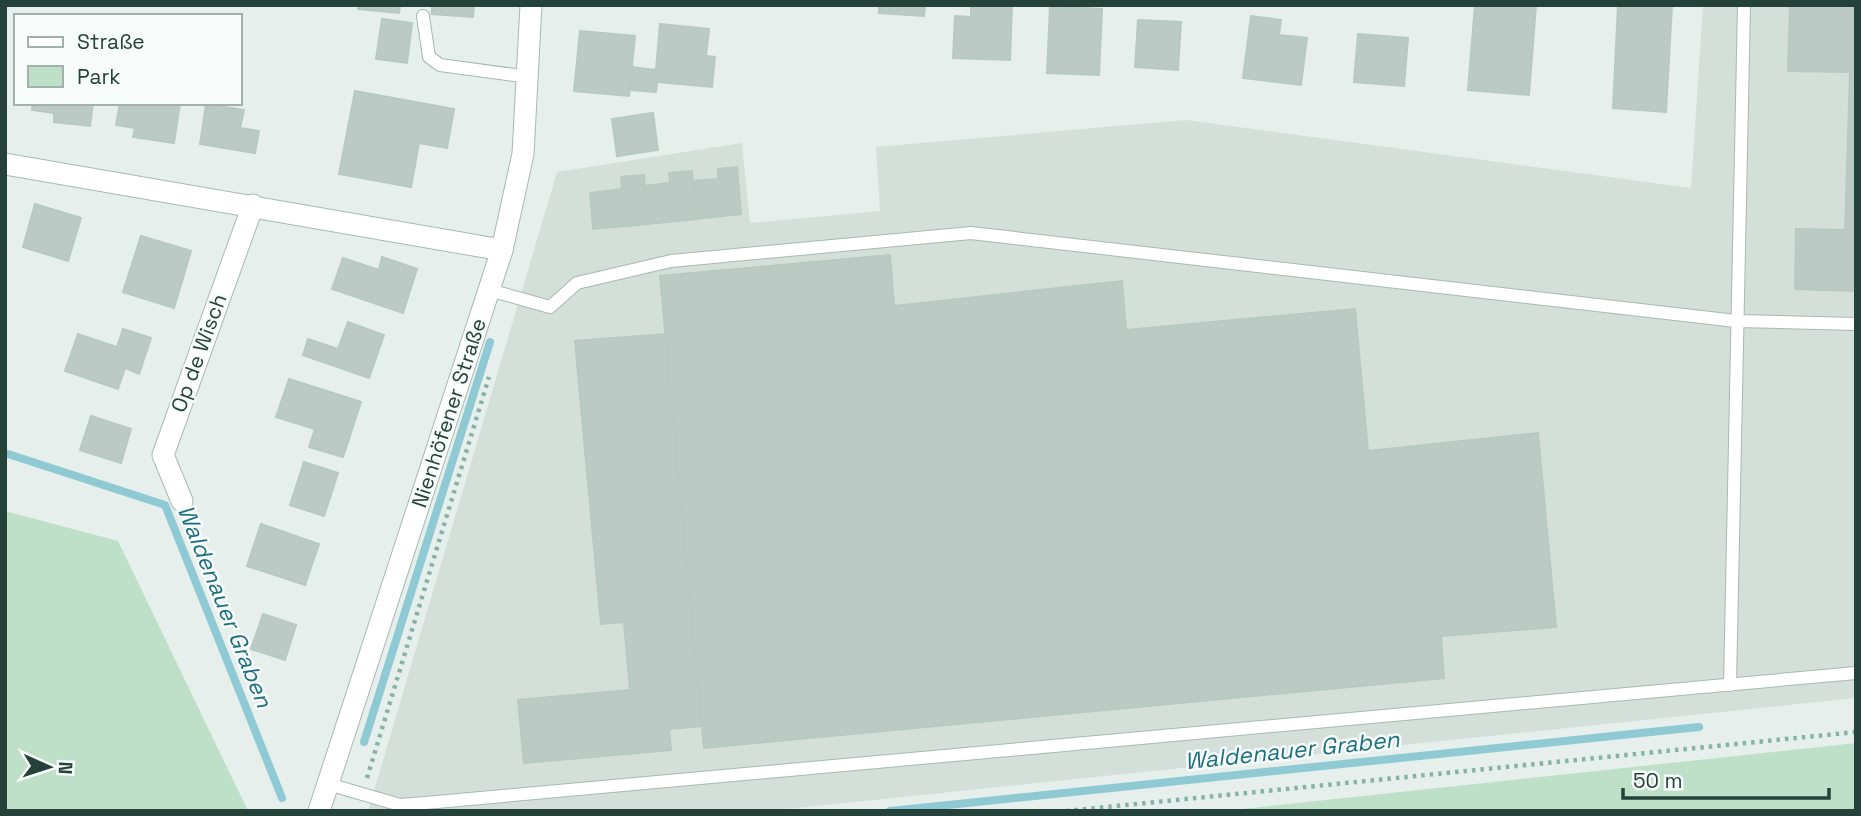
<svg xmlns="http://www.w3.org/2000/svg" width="1861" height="816" font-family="'Space Grotesk',sans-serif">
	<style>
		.built { fill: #d4dfda }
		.green { fill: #bfe0c8 }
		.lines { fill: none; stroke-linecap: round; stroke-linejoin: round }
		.stream { stroke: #8ec9d4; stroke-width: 8 }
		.building { fill: #bbcac4; stroke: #b8c9c2; stroke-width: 2 }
		.lane-casing { stroke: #a8b8b2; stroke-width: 14 }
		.street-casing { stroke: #a8b8b2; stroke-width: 23 }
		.path { stroke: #86b3a5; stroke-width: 4.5; stroke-dasharray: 3.5 5; stroke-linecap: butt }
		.lane { stroke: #fff; stroke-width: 12 }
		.street { stroke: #fff; stroke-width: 21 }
		.labels { text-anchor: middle; stroke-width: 5; stroke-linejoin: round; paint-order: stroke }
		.street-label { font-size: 21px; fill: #24423a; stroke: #f7fbf9 }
		.water-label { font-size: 23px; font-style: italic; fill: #1c6f80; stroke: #f7fbf9 }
	</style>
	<rect width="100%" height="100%" fill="#e6efeb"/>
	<path class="built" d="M1703,5H1856V698L768,811H368L557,172L742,143L750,223L880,211L876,147L1186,120L1691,188Z"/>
	<g class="green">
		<path d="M5,511L118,541L248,811H5Z"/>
		<path d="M1856,743V811H1224Z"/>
	</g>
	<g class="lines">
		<g class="stream">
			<path d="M5,453L165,505L282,798"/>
			<path d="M364,742L490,342"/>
			<path d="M890,811L1699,727"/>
		</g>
	</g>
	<g class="building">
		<path d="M358,5H400L399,13L358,9Z"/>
		<path d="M432,5H474L473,17L432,14Z"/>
		<path d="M879,5H925L924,16L879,13Z"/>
		<path d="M971,5H1012L1010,60L953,58L955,16L971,17Z"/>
		<path d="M1475,5H1536L1529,95L1468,90Z"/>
		<path d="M1618,5H1672L1666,112L1613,108Z"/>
		<path d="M1790,5H1856V291L1795,289L1796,229L1845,230L1850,72L1788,71Z"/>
		<path d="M1050,6L1102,9L1099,75L1047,73Z"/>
		<path d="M1251,16L1281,20L1279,35L1307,38L1301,85L1243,78Z"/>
		<path d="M382,19L412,23L407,63L376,59Z"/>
		<path d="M1138,20L1181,22L1178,70L1135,67Z"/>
		<path d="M660,24L709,29L706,56L715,57L712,87L657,82L656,92L630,90L632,67L656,70Z"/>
		<path d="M580,31L635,36L629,96L574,91Z"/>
		<path d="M1358,34L1408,38L1404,86L1354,82Z"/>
		<path d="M355,91L454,109L447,148L419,143L411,187L339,174Z"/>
		<path d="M33,103H93L90,126L54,122V113L32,110Z"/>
		<path d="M120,103H180L174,143L133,137L135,128L116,125Z"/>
		<path d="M206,104L244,110L240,128L259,131L255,153L200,144Z"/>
		<path d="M653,113L658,150L617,156L612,119Z"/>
		<path d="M737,167L741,214L696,219L692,181L718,179V169Z"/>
		<path d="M692,171L696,219L648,224L645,186L670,183L669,173Z"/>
		<path d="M644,175L648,224L593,229L590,193L622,189L621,177Z"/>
		<path d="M35,204L81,218L68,261L23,247Z"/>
		<path d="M141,236L191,251L174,308L123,292Z"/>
		<path d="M890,255L894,306L1122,281L1126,330L1355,309L1368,451L1538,433L1556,627L1441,636L1444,678L704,748L660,276Z"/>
		<path d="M382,257L417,269L403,313L332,289L343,258L379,270Z"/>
		<path d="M348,322L384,335L369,378L303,355L308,339L338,349Z"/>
		<path d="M123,329L151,338L139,374L125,368L118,389L65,371L78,334L117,347Z"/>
		<path d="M665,334L701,726L669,729L671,750L524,763L518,700L630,690L624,622L601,624L575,341Z"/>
		<path d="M289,379L361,402L343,457L309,447L315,429L276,417Z"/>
		<path d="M91,416L131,429L121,463L80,450Z"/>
		<path d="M304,462L338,473L324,516L290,505Z"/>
		<path d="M261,524L319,544L305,585L247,566Z"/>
		<path d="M263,614L296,625L285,660L251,649Z"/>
	</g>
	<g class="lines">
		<defs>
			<g id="lane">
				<path d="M423,16L429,57L440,65L529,77"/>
				<path d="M489,290L550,307L577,283L671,261L971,233L1736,321L1856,324"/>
				<path d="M1730,685L1744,5"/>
				<path d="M328,784L400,805L437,802L1856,673"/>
			</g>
			<g id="street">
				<path d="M5,164L502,250"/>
				<path d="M182,501L163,455L253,205"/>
				<path d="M319,811L502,250L523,154L531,5"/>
			</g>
		</defs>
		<use href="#lane" class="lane-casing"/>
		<use href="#street" class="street-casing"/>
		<g class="path">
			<path d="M367,778L489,377"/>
			<path d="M1066,811L1856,732"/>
		</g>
		<use href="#lane" class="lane"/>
		<use href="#street" class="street"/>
	</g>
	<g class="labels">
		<g class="street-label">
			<text transform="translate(199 353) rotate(-70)" y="7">Op de Wisch</text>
			<text transform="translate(449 413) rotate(-72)" y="7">Nienhöfener Straße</text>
		</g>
		<g class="water-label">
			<text transform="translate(225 606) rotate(68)" y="8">Waldenauer Graben</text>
			<text transform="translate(1292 750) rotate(-6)" y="8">Waldenauer Graben</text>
		</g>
	</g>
	<rect width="1861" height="816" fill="none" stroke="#24423a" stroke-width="14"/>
	<rect x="14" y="14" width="228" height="91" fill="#f7fbf9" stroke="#a3b1ad" stroke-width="2"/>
	<rect x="28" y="37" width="35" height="10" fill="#ffffff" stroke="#a3b1ad" stroke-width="2"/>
	<text x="77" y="49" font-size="21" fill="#24423a">Straße</text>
	<rect x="28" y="66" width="35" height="21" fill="#bfe0c8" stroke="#a3b1ad" stroke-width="2"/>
	<text x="77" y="84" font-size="21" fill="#24423a">Park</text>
	<g transform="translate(49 767) rotate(93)" stroke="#f7fbf9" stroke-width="5" paint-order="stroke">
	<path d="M0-5L12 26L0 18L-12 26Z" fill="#24423a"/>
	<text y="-10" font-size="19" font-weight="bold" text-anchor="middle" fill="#24423a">N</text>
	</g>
	<path d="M1623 788v10h206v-10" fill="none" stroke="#24423a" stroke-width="3.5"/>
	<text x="1633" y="788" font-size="21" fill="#24423a" stroke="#f7fbf9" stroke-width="5" paint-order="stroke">50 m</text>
</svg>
